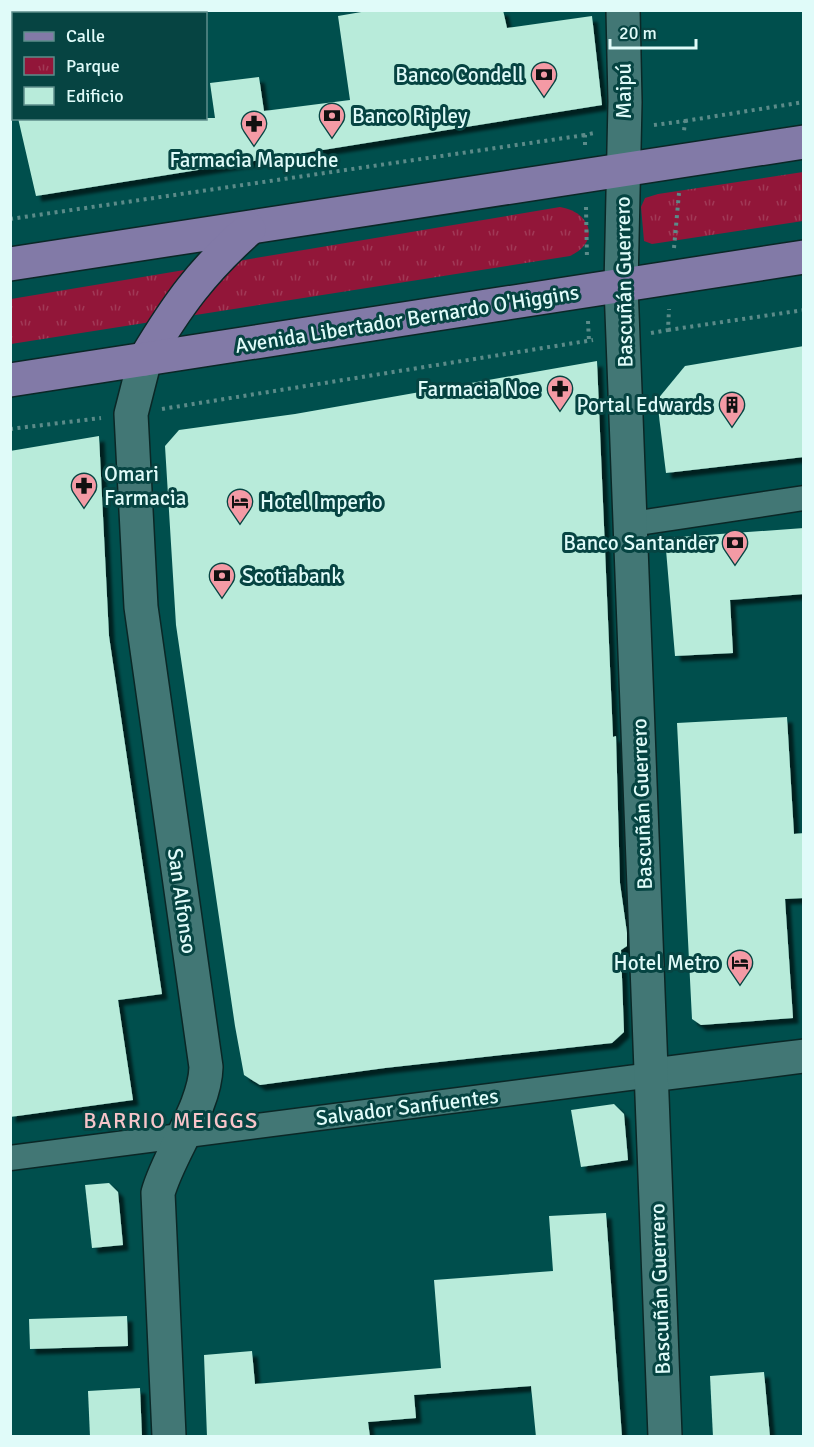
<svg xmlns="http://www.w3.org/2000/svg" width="814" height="1447" font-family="Signika,sans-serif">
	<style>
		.built { fill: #004f4d; fill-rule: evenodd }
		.park { fill: url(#park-tufts) }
		.building { fill: #b8ebda; filter: url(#shadow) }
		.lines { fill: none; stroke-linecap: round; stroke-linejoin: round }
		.pedestrian-casing { stroke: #0a2726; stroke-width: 27 }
		.minor-casing { stroke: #0a2726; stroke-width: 36 }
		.tertiary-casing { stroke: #0a2726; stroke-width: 36 }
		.primary-casing { stroke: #0a2726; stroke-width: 36 }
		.path { stroke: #5b8b89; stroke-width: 4; stroke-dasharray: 3 4.5; stroke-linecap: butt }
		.pedestrian { stroke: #427775; stroke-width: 24 }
		.minor { stroke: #427775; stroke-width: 33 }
		.tertiary { stroke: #427775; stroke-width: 33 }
		.primary { stroke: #827aa7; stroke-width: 33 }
		.labels { text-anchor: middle; stroke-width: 6; stroke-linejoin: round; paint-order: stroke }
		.poi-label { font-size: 21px; fill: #e0fbf9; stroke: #064442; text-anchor: end }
		.street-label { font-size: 21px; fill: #e0fbf9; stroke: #064442 }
		.neighbourhood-label { font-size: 22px; letter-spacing: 1.5px; fill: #f8c4c9; stroke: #064442 }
	</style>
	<defs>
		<pattern id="park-tufts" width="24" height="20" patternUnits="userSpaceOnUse" patternTransform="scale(1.5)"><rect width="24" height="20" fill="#921639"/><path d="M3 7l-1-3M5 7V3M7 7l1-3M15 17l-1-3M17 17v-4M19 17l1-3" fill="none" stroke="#a13956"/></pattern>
		<filter id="shadow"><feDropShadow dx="5.5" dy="5.5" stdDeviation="1.5" flood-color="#0009"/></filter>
	</defs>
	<rect width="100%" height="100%" fill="#064442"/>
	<path class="built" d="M11,11H803V1436H11ZM14,14H206V118H14Z"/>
	<g class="park">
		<path d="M803,172V221L652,244L644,241L641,207L645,198L658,194Z"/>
		<path d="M560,207C591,212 601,242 570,256L11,344V299Z"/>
	</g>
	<g class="building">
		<path d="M373,10H503L507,28L592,16L602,105L36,196L18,118H215L210,83L259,77L264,111L350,100L338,16Z"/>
		<path d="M804,346V457L666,473L657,400L685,366Z"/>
		<path d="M597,361L613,737L616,736L620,883L627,933V946L621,950L624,1032L612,1043L385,1068L260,1085L244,1075L235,1026L176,625L165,446L179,430L295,414Z"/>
		<path d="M99,436L109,636L162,994L118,1000L133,1100L10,1117V451Z"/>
		<path d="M804,528V594L730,600L733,653L675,656L665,538Z"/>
		<path d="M787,717L794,834L804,833V898L785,899L793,1018L701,1025L692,1019L677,723Z"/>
		<path d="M614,1104L624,1114L628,1160L581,1167L571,1110Z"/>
		<path d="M109,1183L118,1192L123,1245L92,1248L85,1185Z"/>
		<path d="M606,1213L622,1437H536L531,1386L414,1395L416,1418L368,1422L370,1437H207L204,1355L252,1351L255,1384L441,1368L434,1280L553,1271L549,1216Z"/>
		<path d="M127,1316L128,1346L30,1349L29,1319Z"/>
		<path d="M764,1372L770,1437H713L710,1376Z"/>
		<path d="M140,1388L142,1437H90L88,1391Z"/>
	</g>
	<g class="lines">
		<defs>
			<g id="pedestrian">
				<path d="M632,524L804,498"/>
				<path d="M10,1158L652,1075"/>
			</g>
			<g id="minor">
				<path d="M145,359L131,414L141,607L206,1067C205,1108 169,1153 158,1193L169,1436"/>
				<path d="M652,1075L804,1056"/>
			</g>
			<path id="tertiary" d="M623,10L625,102L621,286L665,1436"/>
			<g id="primary">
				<path d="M10,264L804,142"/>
				<path d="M145,359C178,304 201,272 249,229"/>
				<path d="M10,380L804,257"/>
			</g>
		</defs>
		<use href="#pedestrian" class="pedestrian-casing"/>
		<use href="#minor" class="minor-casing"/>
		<use href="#tertiary" class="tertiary-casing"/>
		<use href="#primary" class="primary-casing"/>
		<g class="path">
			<path d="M685,121L804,102"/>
			<path d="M654,125L685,121L684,131"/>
			<path d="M585,145V135L594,133"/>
			<path d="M586,207L587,259"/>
			<path d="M10,219L585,135"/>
			<path d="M674,248L679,193"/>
			<path d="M588,321L589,341"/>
			<path d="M668,330L804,310"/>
			<path d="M651,333L668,330L669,309"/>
			<path d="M162,409L593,340"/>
			<path d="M10,429L101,418"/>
		</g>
		<use href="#pedestrian" class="pedestrian"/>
		<use href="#minor" class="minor"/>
		<use href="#tertiary" class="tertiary"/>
		<use href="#primary" class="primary"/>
	</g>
	<defs>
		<symbol id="bank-pin" viewBox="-11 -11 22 30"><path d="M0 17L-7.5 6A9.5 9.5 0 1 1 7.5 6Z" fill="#f49aa5" stroke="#064442"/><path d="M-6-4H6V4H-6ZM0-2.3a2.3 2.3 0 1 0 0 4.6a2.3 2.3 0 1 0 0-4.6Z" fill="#111"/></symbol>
		<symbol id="pharmacy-pin" viewBox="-11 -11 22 30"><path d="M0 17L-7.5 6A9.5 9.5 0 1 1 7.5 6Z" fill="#f49aa5" stroke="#064442"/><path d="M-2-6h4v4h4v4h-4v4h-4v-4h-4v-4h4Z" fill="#111"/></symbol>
		<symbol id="building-pin" viewBox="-11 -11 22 30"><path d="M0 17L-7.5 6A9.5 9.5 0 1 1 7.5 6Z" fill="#f49aa5" stroke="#064442"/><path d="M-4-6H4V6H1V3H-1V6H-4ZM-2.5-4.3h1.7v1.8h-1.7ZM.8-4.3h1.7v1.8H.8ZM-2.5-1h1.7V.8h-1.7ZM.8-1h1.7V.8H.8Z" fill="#111"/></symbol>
		<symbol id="hotel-pin" viewBox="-11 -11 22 30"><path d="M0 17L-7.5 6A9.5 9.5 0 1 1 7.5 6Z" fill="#f49aa5" stroke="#064442"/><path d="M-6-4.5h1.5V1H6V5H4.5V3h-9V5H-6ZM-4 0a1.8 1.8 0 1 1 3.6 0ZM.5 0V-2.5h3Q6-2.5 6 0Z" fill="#111"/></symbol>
	</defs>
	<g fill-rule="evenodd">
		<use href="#bank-pin" x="529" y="60" width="30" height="40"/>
		<use href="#bank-pin" x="317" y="101" width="30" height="40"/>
		<use href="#pharmacy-pin" x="239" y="109" width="30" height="40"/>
		<use href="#pharmacy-pin" x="545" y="374" width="30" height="40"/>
		<use href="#building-pin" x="717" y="390" width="30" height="40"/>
		<use href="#pharmacy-pin" x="69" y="471" width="30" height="40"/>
		<use href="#hotel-pin" x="225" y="487" width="30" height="40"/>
		<use href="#bank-pin" x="720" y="528" width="30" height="40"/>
		<use href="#bank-pin" x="207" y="561" width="30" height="40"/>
		<use href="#hotel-pin" x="725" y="948" width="30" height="40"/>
	</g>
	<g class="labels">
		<g class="poi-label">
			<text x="524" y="82">Banco Condell</text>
			<text x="352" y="123" text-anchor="start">Banco Ripley</text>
			<text x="254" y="167" text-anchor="middle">Farmacia Mapuche</text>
			<text x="540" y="396">Farmacia Noe</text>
			<text x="712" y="412">Portal Edwards</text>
			<text x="104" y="481" text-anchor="start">Omari<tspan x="104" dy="24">Farmacia</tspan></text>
			<text x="260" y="509" text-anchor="start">Hotel Imperio</text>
			<text x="716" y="550">Banco Santander</text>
			<text x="242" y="583" text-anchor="start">Scotiabank</text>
			<text x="720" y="970">Hotel Metro</text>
		</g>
		<g class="street-label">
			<text transform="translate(624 91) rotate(-90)" y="7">Maipú</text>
			<text transform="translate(624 282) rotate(-91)" y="7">Bascuñán Guerrero</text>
			<text transform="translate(407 319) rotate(-9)" y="7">Avenida Libertador Bernardo O'Higgins</text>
			<text transform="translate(642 804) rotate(-92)" y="7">Bascuñán Guerrero</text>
			<text transform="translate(182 901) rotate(82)" y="7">San Alfonso</text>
			<text transform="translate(407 1107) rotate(-7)" y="7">Salvador Sanfuentes</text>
			<text transform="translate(660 1289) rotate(-92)" y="7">Bascuñán Guerrero</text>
		</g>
		<g class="neighbourhood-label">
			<text x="171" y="1128">BARRIO MEIGGS</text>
		</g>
	</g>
	<rect width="814" height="1447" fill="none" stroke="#e0fbf9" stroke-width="24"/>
	<rect x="12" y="12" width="195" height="108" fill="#064442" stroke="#5d8d8b" stroke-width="1.5"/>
	<rect x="24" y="32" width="30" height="9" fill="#827aa7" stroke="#5d8d8b" stroke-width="1.5"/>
	<text x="66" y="42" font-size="18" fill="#e0fbf9">Calle</text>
	<rect x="24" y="57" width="30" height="18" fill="url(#park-tufts)" stroke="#5d8d8b" stroke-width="1.5"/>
	<text x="66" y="72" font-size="18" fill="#e0fbf9">Parque</text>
	<rect x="24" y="87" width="30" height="18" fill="#b8ebda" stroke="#5d8d8b" stroke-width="1.5"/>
	<text x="66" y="102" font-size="18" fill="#e0fbf9">Edificio</text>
	<path d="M610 39v9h86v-9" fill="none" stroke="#e0fbf9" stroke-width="3"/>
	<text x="619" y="39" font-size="18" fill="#e0fbf9" stroke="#064442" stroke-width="4.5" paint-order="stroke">20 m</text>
</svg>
